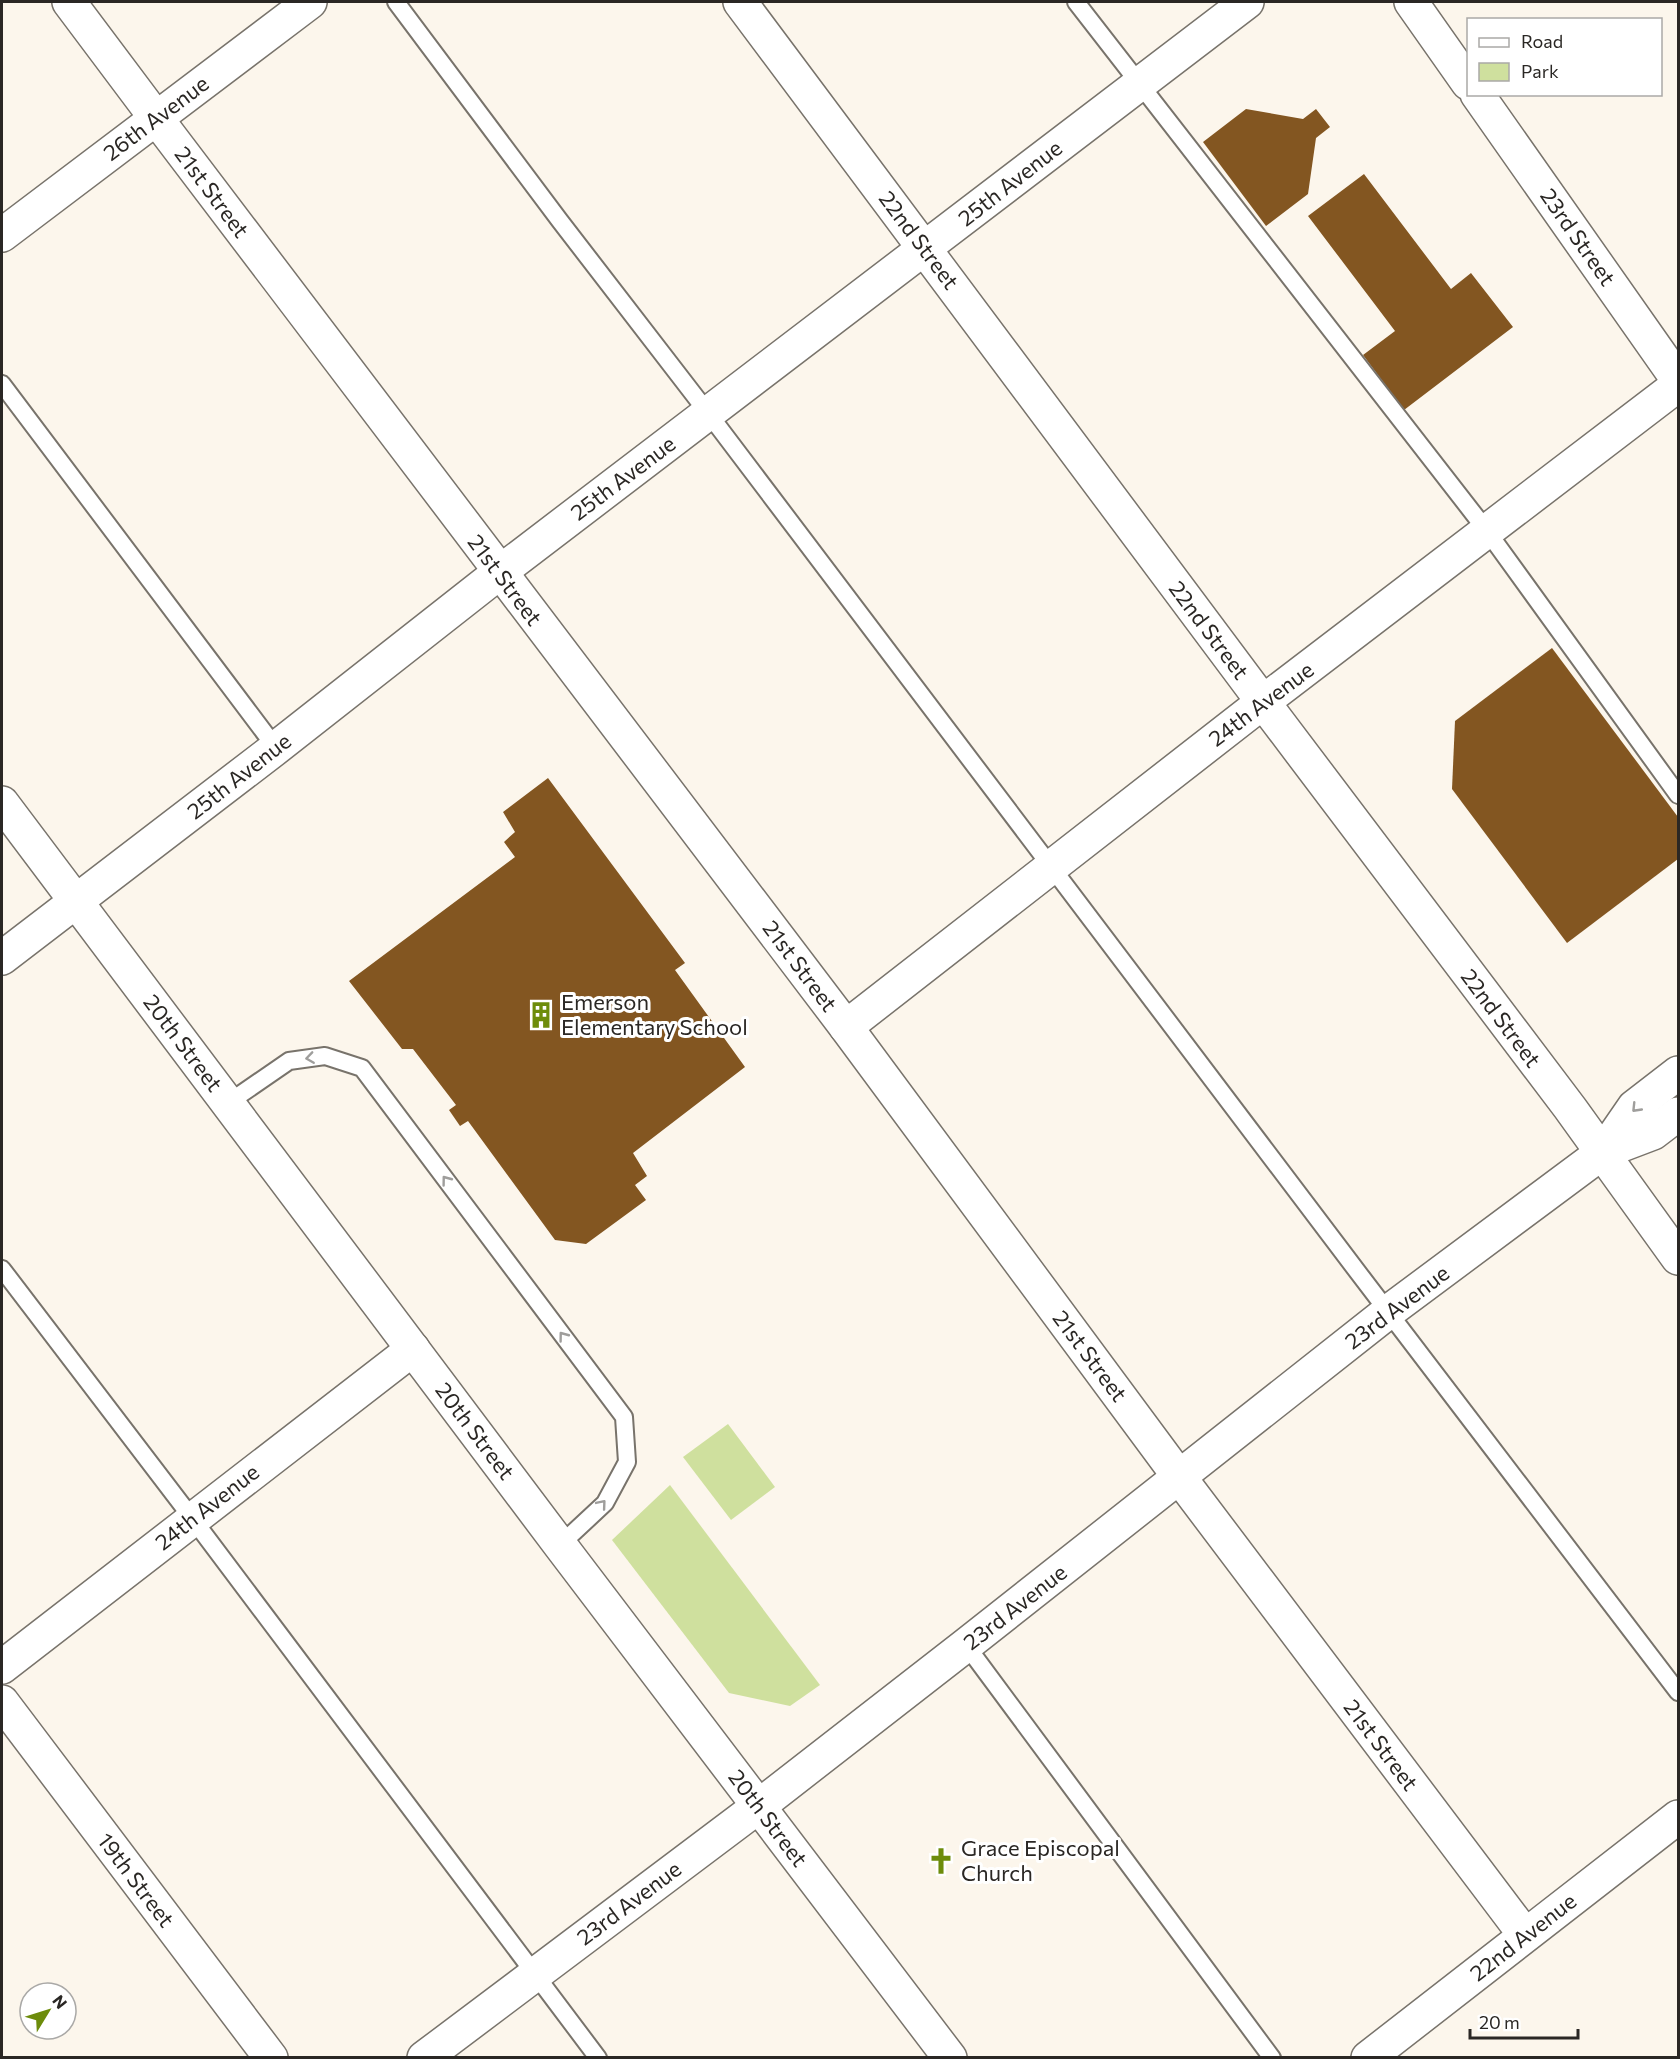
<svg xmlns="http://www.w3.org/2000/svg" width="1680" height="2059" font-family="Commissioner,sans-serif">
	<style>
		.green { fill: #cfe09e }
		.building { fill: #835621 }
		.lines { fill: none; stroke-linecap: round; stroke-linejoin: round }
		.service-casing { stroke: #78736b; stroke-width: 20 }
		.minor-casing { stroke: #78736b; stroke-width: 36 }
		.tertiary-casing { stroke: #78736b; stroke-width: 36 }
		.secondary-casing { stroke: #78736b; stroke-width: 36 }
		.trunk-casing { stroke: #78736b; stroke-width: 36 }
		.service { stroke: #fff; stroke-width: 16 }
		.minor { stroke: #fff; stroke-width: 33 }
		.tertiary { stroke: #fff; stroke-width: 33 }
		.secondary { stroke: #fff; stroke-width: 33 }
		.trunk { stroke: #fff; stroke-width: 33 }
		.oneway { stroke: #9f9e9c }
		.labels { text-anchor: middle; stroke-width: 6; stroke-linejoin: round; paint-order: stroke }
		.street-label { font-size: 22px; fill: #2a2724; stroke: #fff }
		.poi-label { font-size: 22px; fill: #2a2724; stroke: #fff; text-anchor: start }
	</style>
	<rect width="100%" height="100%" fill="#fcf6ec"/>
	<g class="green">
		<path d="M728,1424L775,1487L731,1520L683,1457Z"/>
		<path d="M670,1485L820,1685L790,1706L729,1693L612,1540Z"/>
	</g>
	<g class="building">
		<path d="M1246,109L1303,119L1316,109L1330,127L1316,138L1308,194L1266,226L1203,142Z"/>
		<path d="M1364,174L1451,289L1471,273L1513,327L1404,410L1363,355L1395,331L1308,216Z"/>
		<path d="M1552,648L1678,817V859L1567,943L1452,789L1455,721Z"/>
		<path d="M548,778L685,963L675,970L745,1067L633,1153L647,1176L635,1185L646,1200L586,1244L555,1240L468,1121L460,1126L449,1110L456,1105L413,1049H402L349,981L515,857L504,842L515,832L503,812Z"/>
	</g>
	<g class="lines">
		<defs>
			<g id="service">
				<path d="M396,2L560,221L708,413L1360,1275L1678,1692"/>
				<path d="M1076,2L1487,531L1678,795"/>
				<path d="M2,384L276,748"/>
				<path d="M228,1103L289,1061L325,1056L362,1068L624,1417L627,1462L605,1503L560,1545"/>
				<path d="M2,1269L192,1518L598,2058"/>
				<path d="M966,1645L1272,2058"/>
			</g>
			<g id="minor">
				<path d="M69,2L156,118L846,1027L1180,1478L1525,1935"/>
				<path d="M740,2L1263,702L1570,1108L1678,1258"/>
				<path d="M2,803L560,1545L950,2058"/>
				<path d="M2,958L276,748L500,572L1247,2"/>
				<path d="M846,1027L1263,702L1678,385"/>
				<path d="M2,1667L413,1349"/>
				<path d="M2,1702L271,2058"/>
				<path d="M1368,2058L1678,1817"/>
			</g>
			<path id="tertiary" d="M2,235L310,2"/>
			<g id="secondary">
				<path d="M1603,1152L1634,1107L1678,1073"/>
				<path d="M424,2058L759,1806L966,1645L1388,1312L1603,1152L1653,1133L1678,1114"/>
			</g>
			<g id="trunk">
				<path d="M1411,2L1468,83"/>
				<path d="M1477,94L1678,380"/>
			</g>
		</defs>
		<use href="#service" class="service-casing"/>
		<use href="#minor" class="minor-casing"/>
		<use href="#tertiary" class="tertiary-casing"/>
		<use href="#secondary" class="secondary-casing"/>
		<use href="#trunk" class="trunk-casing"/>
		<use href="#service" class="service"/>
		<use href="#minor" class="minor"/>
		<use href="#tertiary" class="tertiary"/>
		<use href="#secondary" class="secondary"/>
		<use href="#trunk" class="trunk"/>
	</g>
	<defs><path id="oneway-chevron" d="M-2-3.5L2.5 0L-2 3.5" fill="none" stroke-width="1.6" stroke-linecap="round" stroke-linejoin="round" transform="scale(1.5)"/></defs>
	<g class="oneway">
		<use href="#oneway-chevron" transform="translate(310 1058) rotate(172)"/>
		<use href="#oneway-chevron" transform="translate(1636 1108) rotate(134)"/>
		<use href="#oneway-chevron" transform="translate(446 1180) rotate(-127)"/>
		<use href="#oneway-chevron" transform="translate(563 1336) rotate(-127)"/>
		<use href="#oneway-chevron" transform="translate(602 1504) rotate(-50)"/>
	</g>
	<defs>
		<symbol id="building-bare" viewBox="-9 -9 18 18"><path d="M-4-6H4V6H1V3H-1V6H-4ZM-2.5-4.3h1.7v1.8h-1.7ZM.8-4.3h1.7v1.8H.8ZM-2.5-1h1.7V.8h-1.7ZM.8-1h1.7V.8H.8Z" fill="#6d8c0b" stroke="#fff" stroke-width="2.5" paint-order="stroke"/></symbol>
		<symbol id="church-bare" viewBox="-9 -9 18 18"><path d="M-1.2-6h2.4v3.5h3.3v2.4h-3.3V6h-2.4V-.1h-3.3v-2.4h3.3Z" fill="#6d8c0b" stroke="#fff" stroke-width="2.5" paint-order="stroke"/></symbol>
	</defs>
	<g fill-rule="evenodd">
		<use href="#building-bare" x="522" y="996" width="38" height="38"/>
		<use href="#church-bare" x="922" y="1842" width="38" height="38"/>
	</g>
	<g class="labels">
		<g class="street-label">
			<text transform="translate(156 118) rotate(-37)" y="8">26th Avenue</text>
			<text transform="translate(1010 183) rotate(-38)" y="8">25th Avenue</text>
			<text transform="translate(212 192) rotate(53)" y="8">21st Street</text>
			<text transform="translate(1578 237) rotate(55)" y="8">23rd Street</text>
			<text transform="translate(919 240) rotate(53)" y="8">22nd Street</text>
			<text transform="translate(623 478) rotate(-37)" y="8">25th Avenue</text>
			<text transform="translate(505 580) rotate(53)" y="8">21st Street</text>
			<text transform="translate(1209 630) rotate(53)" y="8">22nd Street</text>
			<text transform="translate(1261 704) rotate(-37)" y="8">24th Avenue</text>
			<text transform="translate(239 776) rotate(-38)" y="8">25th Avenue</text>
			<text transform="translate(800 966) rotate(53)" y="8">21st Street</text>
			<text transform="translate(1501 1018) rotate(53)" y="8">22nd Street</text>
			<text transform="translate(183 1043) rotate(53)" y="8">20th Street</text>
			<text transform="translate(1397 1307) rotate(-37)" y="8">23rd Avenue</text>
			<text transform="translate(1090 1356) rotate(53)" y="8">21st Street</text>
			<text transform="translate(475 1431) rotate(53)" y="8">20th Street</text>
			<text transform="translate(207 1507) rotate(-38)" y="8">24th Avenue</text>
			<text transform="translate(1015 1607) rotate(-38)" y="8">23rd Avenue</text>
			<text transform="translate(1381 1745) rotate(53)" y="8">21st Street</text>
			<text transform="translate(768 1818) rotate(53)" y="8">20th Street</text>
			<text transform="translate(136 1880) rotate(53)" y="8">19th Street</text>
			<text transform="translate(629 1903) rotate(-37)" y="8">23rd Avenue</text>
			<text transform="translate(1523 1937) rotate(-38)" y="8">22nd Avenue</text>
		</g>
		<g class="poi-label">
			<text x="561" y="1010">Emerson<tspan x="561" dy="25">Elementary School</tspan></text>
			<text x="961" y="1856">Grace Episcopal<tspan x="961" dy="25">Church</tspan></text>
		</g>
	</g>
	<rect width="1680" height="2059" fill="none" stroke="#2a2724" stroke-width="6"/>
	<rect x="1467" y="18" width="195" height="78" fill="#ffffff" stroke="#aaa9a7" stroke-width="1.5"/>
	<rect x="1479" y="38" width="30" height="9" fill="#ffffff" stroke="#aaa9a7" stroke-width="1.5"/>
	<text x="1521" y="48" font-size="18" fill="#2a2724">Road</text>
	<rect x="1479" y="63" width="30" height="18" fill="#cfe09e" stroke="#aaa9a7" stroke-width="1.5"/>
	<text x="1521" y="78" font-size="18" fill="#2a2724">Park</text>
	<g transform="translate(48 2011) rotate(52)"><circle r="28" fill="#ffffff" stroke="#aaa9a7" stroke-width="1.5"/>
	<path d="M0-4.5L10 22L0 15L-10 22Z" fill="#6d8c0b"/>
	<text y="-9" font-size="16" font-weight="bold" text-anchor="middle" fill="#2a2724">N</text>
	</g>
	<path d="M1470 2029v9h108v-9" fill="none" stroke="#2a2724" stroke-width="3"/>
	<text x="1479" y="2029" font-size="18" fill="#2a2724" stroke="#ffffff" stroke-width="4.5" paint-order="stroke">20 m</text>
</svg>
